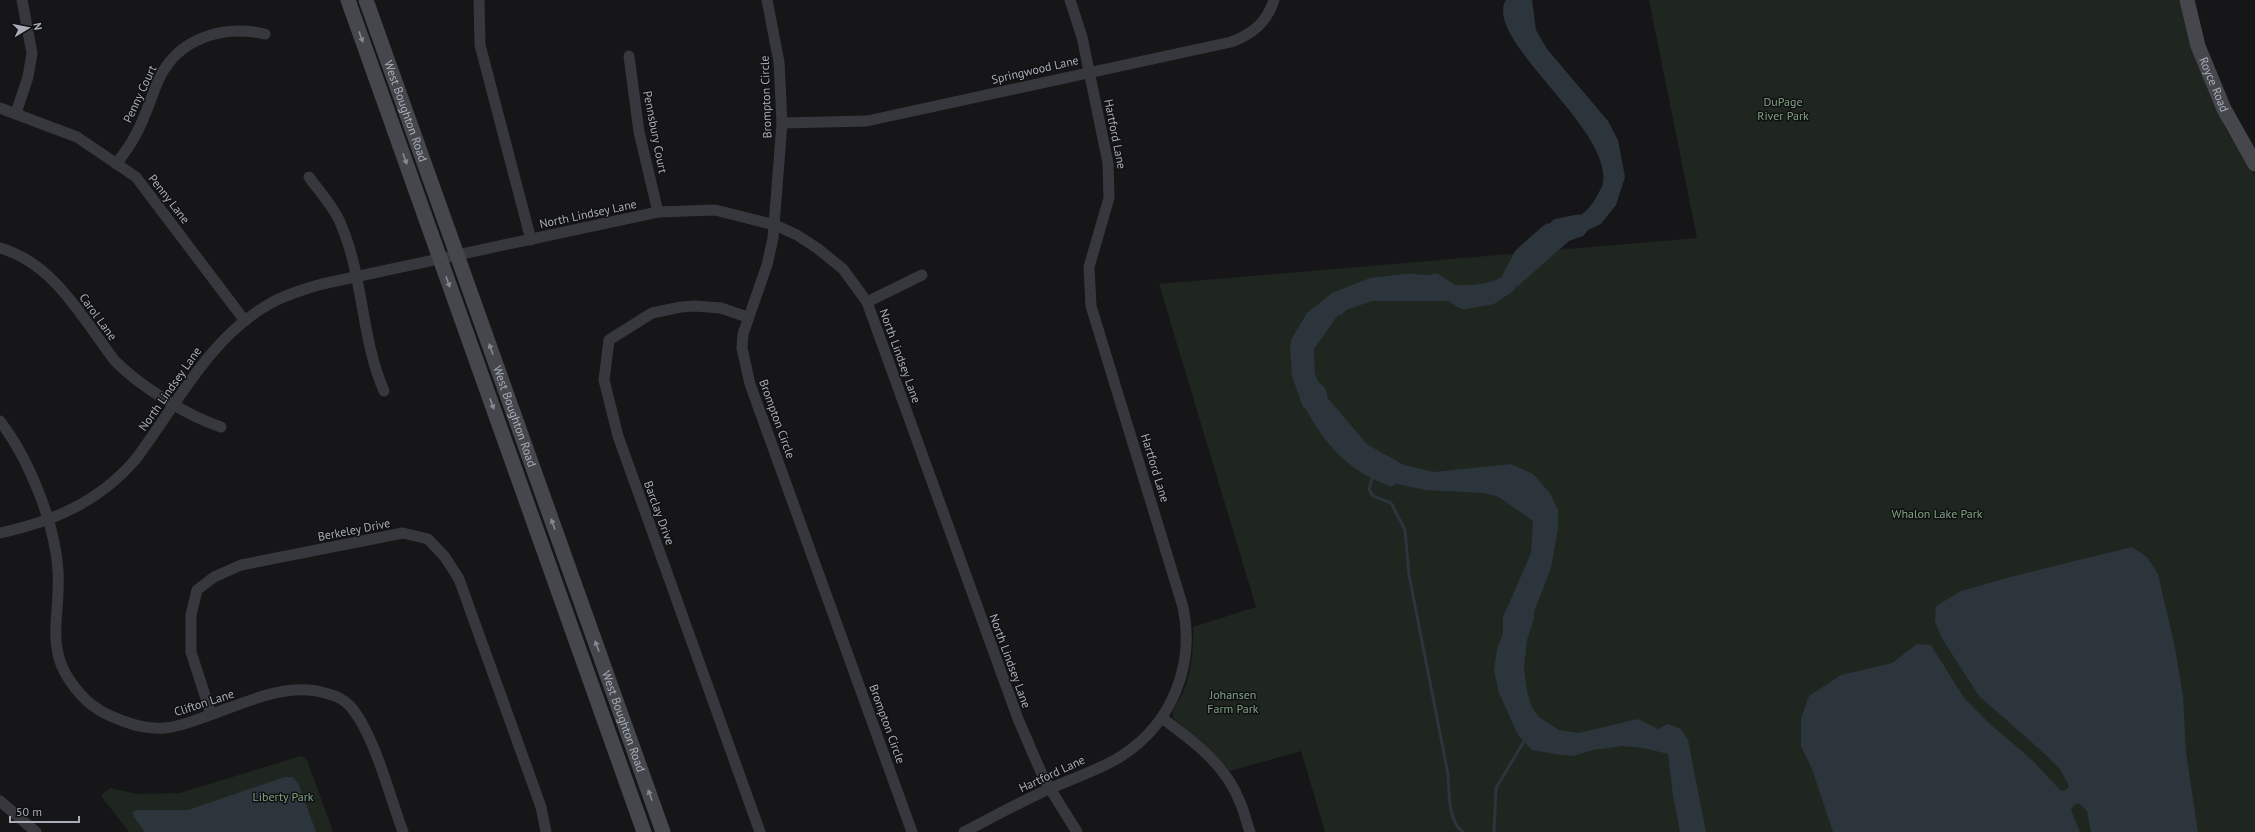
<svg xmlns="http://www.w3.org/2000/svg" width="2255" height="832" font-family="'PT Sans',sans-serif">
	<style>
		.green { fill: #1e261f }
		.water { fill: #2c353c }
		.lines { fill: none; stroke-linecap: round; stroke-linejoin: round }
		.stream { stroke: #2c353c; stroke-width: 3 }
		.river { stroke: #2c353c; stroke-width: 17 }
		.street { stroke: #37383d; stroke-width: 11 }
		.secondary { stroke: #45474d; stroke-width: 15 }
		.oneway { fill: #858993 }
		.labels { text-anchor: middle; stroke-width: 3; stroke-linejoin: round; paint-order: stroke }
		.street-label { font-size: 12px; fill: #a8adb8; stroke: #111113 }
		.park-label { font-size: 12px; fill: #7fa381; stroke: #111113 }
	</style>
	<rect width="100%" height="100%" fill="#161618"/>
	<g class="green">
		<path d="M1649,0H2181L2194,49L2226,130L2255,175V832H1325L1301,751L1230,771L1208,747L1173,718C1171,709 1178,703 1182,695C1191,674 1194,650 1193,627L1256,607L1159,284L1697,238Z"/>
		<path d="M301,756L307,760L333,832H129L101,796L110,788L138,794L180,793Z"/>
	</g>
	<g class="water">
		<path d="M1506,0H1532L1536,30L1547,49L1608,121L1618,140L1625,177L1616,205L1601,224L1588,230L1583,236L1569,241L1518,286L1507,285L1491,296L1464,301H1372L1346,310L1342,315H1338L1314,349L1315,381L1311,387L1318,393L1321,402L1347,433L1404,465L1434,472L1511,464L1533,474L1550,493L1558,510V529L1551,568L1534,612V619L1527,640L1524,668L1527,692L1532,707L1539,717L1559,730L1579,733L1638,719L1658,729L1668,724L1681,729L1688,740L1706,832H1680L1673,796L1668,754L1643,748L1623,746L1593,750L1573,756L1555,754L1532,750L1518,735L1499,693L1494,671L1497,648L1503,634V617L1531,553L1533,521L1499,497L1484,493L1426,490L1396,484L1391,487C1385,483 1378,482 1371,478C1342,463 1321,438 1306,409L1303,407L1292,376L1290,349L1291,340L1307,313L1332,293L1370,278L1406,274L1429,280L1431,283L1435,282C1455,287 1493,288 1510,271C1515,266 1519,259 1524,255C1532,247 1542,241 1549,232L1555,235L1558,227C1575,220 1588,213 1597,196C1599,192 1603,186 1603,182C1611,127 1482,39 1506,0Z"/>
		<path d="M2132,547L2147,557L2158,574L2175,648L2183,696L2186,752L2198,832H2091L2087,811L2079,803L2074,805L2071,810L2080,832H1833L1812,769L1801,746V718L1809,696L1841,675L1892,663L1917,644L1931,645L1964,698L1989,723L2033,761L2061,791L2066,790L2069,786L2060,769L2045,754L1979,696L1941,637L1935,621L1936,606L1961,591L2014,576Z"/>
		<path d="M285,777H293L299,785L316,832H145L134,817L133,812L138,810H188Z"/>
	</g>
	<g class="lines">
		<g class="stream">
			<path d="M1373,475L1369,489L1373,496L1391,503L1405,530L1409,575L1448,774C1449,792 1448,822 1463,832"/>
			<path d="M1494,832L1496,788L1526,738"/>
		</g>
		<g class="river">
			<path d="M1410,282L1431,284L1435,282L1464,301L1491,296L1507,285L1522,256L1549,232L1555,235L1558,227L1578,223"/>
			<path d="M1304,369L1311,387L1318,393L1320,402L1359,448"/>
		</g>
		<g class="street">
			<path d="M479,0L480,45L531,240"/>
			<path d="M767,0L779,62L782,123L773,238L767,265L743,334L742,348L750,384L912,832"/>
			<path d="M629,56L639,132L658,212"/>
			<path d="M0,108L77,137L136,177L245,321"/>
			<path d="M16,113L28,77L32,53L22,0"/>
			<path d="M782,123L867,121L1231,42C1253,34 1267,22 1274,0"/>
			<path d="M116,164C123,155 130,146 135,136C146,117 151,96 160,77C180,37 224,25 265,34"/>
			<path d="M309,177C319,191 332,205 339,220C364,274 360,336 384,391"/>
			<path d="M0,248C54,263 83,319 115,361C140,386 187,416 221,427"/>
			<path d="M867,302L922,275"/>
			<path d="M747,317L721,308L695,306L681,307L652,313L609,340L604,380L618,436L760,832"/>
			<path d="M0,421C29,459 55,523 58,571C61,624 40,654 86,700C96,710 109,716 123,721C136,726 151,729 165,728C181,727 196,720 210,715C246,702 288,682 325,693C336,696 342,698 350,706C374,733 390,797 403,832"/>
			<path d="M0,533C52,522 99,502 135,460C177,405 208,338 271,303C287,294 305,289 322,284L658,212L715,210L775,225L797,235L817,248L843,269L867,302L1018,719L1044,779L1077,832"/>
			<path d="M211,714L191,652V615L197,590L214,577L241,565L403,533L428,539L445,557L459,579L541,807L546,832"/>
			<path d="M1162,718C1192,740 1225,764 1239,800C1244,810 1246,821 1250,832"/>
			<path d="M0,801L36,832"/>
			<path d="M964,832C993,817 1022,801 1051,788C1072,779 1106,767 1123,755C1173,722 1195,664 1183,607L1091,306L1089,267L1109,198L1108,163L1082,37L1070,0"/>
		</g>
		<g class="secondary">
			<path d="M348,0L644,832"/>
			<path id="s1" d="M366,0L663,832"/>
			<path id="s2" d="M2187,0L2198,46L2224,109L2255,164"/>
		</g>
	</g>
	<defs><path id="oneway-solid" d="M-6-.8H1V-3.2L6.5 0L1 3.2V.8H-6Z"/></defs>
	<g class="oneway">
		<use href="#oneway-solid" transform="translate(361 37) rotate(70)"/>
		<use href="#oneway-solid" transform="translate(405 159) rotate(70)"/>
		<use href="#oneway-solid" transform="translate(448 282) rotate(70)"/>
		<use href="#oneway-solid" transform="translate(491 349) rotate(-110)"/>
		<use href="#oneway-solid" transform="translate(492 404) rotate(70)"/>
		<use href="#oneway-solid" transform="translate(553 524) rotate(-110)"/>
		<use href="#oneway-solid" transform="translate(597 646) rotate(-110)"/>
		<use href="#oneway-solid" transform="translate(650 795) rotate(-110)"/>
	</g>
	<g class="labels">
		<g class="street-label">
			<text transform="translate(1035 70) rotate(-13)" y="4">Springwood Lane</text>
			<text dy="4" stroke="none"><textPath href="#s2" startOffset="89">Royce Road</textPath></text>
			<text transform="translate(140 94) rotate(-65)" y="4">Penny Court</text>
			<text transform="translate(766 97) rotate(-92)" y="4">Brompton Circle</text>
			<text dy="4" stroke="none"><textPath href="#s1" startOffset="118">West Boughton Road</textPath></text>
			<text transform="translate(655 132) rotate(79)" y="4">Pennsbury Court</text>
			<text transform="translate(1115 134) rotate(79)" y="4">Hartford Lane</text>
			<text transform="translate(169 199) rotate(52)" y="4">Penny Lane</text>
			<text transform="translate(588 214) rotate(-12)" y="4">North Lindsey Lane</text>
			<text transform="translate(98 317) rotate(54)" y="4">Carol Lane</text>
			<text transform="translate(900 356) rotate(70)" y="4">North Lindsey Lane</text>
			<text transform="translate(170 389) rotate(-55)" y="4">North Lindsey Lane</text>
			<text dy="4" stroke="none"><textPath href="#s1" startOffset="442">West Boughton Road</textPath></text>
			<text transform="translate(777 419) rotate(70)" y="4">Brompton Circle</text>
			<text transform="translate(1155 468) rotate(73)" y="4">Hartford Lane</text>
			<text transform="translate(659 513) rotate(70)" y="4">Barclay Drive</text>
			<text transform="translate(354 530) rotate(-11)" y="4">Berkeley Drive</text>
			<text transform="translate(1010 661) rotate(70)" y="4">North Lindsey Lane</text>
			<text transform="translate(204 703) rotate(-18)" y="4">Clifton Lane</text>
			<text dy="4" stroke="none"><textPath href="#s1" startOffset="766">West Boughton Road</textPath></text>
			<text transform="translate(887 724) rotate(70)" y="4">Brompton Circle</text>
			<text transform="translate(1052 774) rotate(-25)" y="4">Hartford Lane</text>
		</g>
		<g class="park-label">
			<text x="1783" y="106">DuPage<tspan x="1783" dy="14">River Park</tspan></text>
			<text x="1937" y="518">Whalon Lake Park</text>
			<text x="1233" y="699">Johansen<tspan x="1233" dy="14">Farm Park</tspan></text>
			<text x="283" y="801">Liberty Park</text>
		</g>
	</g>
	<g transform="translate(28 28) rotate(80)" stroke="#111113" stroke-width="3" paint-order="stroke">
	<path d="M0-3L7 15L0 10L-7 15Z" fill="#a8adb8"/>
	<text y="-6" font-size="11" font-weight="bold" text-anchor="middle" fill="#a8adb8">N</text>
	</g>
	<path d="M10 816v6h69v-6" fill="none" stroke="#a8adb8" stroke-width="2"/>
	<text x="16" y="816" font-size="12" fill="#a8adb8" stroke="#111113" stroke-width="3" paint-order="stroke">50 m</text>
</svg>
